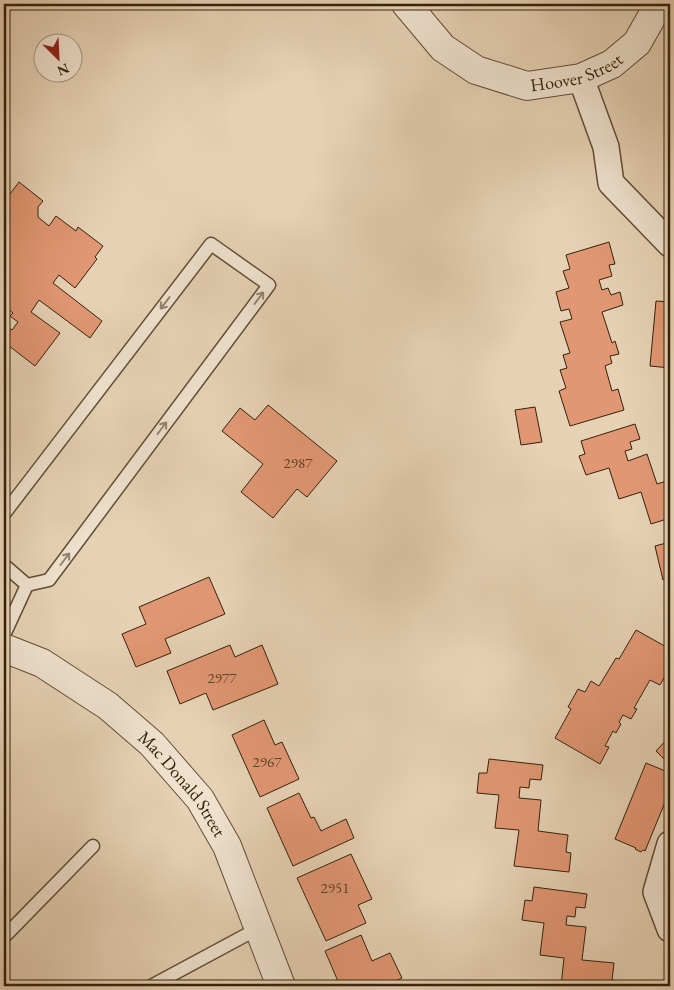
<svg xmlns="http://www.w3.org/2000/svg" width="674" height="990" font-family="'EB Garamond',serif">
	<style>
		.building { fill: #e19773; stroke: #34220b }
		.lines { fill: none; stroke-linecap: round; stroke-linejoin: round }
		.service-casing { stroke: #604e35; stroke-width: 15 }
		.minor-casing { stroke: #604e35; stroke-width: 28 }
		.tertiary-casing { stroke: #604e35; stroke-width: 30 }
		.service { stroke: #efe1ce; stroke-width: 12 }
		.minor { stroke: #efe1ce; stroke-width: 25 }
		.tertiary { stroke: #efe1ce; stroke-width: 28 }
		.oneway { stroke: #92826c }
		.labels { text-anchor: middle; stroke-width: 5; stroke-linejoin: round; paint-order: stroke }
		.number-label { font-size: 15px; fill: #5f3f25 }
		.street-label { font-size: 18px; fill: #34220b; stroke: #efe1ce }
	</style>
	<rect width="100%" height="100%" fill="#e6d1b4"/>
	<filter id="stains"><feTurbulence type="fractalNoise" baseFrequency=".004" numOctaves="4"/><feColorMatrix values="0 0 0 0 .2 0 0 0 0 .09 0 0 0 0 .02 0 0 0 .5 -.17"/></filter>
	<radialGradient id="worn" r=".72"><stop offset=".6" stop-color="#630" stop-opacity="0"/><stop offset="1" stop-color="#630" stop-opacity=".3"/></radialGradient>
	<g class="building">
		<path d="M19,182L43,201L38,207V217L49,226L56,216L76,231L78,227L103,246L95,257L97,259L75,288L59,275L53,283L102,321L90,338L39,300L31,312L60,333L35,366L4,342V335L9,328L12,330L18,322L10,316L13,313L4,306V216L10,213L4,208V202Z"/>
		<path d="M609,242L615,264L609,265L612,276L599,280L602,290L608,288L611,295L620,292L623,305L602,312L612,343L615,341L619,354L610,356L612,363L605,366L612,391L618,389L624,410L570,426L559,391L566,388L560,370L567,368L563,355L570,353L560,322L572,319L569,309L561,311L556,292L569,288L563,271L570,269L566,255Z"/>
		<path d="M656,301L670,302V368L650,366Z"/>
		<path d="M670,400V420L665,402Z"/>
		<path d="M268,405L337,461L307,497L297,489L273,518L241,492L263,464L222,431L240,408L255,420Z"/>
		<path d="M535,407L542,442L521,445L515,410Z"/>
		<path d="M635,424L640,439L630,442L632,449L625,451L628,461L647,454L657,484L670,480V518L651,524L641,492L619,499L609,468L586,475L579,456L585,454L581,441Z"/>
		<path d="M670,542V578L663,580L655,546Z"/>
		<path d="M209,577L225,614L165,639L171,653L136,667L122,634L146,624L139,607Z"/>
		<path d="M636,630L670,649V672L668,671L660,685L650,680L634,708L637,709L631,719L623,715L619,722L621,724L616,733L613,731L605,746L609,747L600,764L555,738L571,709L568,707L578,689L585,692L591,681L599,686L616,658L619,659Z"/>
		<path d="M230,645L235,657L262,645L278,684L213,710L206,693L180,704L167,671Z"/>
		<path d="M264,720L275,745L282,742L299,779L260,797L232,735Z"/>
		<path d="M670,736V765L656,751Z"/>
		<path d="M489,759L543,765L541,780L530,779L529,788L520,787L519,798L541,800L538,831L568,835L566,852L571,853L569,872L514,866L519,830L495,828L499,795L477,793L479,773H487Z"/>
		<path d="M646,763L670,773V790L645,851L643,850L641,852L635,849L636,848L615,839Z"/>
		<path d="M299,793L311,818L314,817L321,831L346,819L354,838L293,866L267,808Z"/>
		<path d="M351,854L372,899L358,905L366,923L326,941L297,878Z"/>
		<path d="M534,887L587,894L585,908L576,907L575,917L567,916L566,925L586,927L582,960L614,963L612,980L617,981L616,986H561L564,958L540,955L544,923L522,920L525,900L532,901Z"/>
		<path d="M361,935L372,961L390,953L402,978L387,985V986H340L325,951Z"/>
	</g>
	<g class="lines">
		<defs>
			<g id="service">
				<path d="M4,514L211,244L269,285L49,580L27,585"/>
				<path d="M4,565L27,585"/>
				<path d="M4,635L27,585"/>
				<path d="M4,937L93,846"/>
				<path d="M151,986L259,928"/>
			</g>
			<g id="minor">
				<path d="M581,78L606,147L611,183L670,244"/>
				<path d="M670,844L656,892L670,929"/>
			</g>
			<g id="tertiary">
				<path id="s1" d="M406,4L443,48L476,70L527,86L581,78L612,64L637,43L654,13L655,4"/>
				<path id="s2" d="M4,648L42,663L108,706L152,744L200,799L227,846L281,986"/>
			</g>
		</defs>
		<use href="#service" class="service-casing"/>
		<use href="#minor" class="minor-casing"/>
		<use href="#tertiary" class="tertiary-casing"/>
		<use href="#service" class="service"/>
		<use href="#minor" class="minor"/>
		<use href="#tertiary" class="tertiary"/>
	</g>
	<defs><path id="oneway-shaft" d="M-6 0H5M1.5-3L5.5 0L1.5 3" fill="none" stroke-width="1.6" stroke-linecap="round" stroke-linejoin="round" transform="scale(1.25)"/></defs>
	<g class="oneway">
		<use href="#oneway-shaft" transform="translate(259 298) rotate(-53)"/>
		<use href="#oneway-shaft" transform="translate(165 303) rotate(128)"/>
		<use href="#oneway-shaft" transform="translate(162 428) rotate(-53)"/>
		<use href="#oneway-shaft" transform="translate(65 559) rotate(-53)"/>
	</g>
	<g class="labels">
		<g class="number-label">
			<text x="298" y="468">2987</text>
			<text x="222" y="683">2977</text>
			<text x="267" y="767">2967</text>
			<text x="335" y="893">2951</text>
		</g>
		<g class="street-label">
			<text dy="6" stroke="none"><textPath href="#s1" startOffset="202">Hoover Street</textPath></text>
			<text dy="6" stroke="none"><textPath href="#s2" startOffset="228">Mac Donald Street</textPath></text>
		</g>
	</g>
	<rect width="674" height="990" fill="none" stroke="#e6d1b4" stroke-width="20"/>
	<rect x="5" y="5" width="664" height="980" fill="none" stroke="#34220b" stroke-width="2.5"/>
	<rect x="10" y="10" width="654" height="970" fill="none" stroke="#34220b"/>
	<g transform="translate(58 58) rotate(156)"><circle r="24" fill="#efe1ce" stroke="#a49580"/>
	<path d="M0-4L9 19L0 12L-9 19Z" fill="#8f2418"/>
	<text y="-8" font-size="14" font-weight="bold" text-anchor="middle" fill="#34220b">N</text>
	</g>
	<rect width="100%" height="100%" filter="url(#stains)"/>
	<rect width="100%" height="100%" fill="url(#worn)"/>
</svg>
